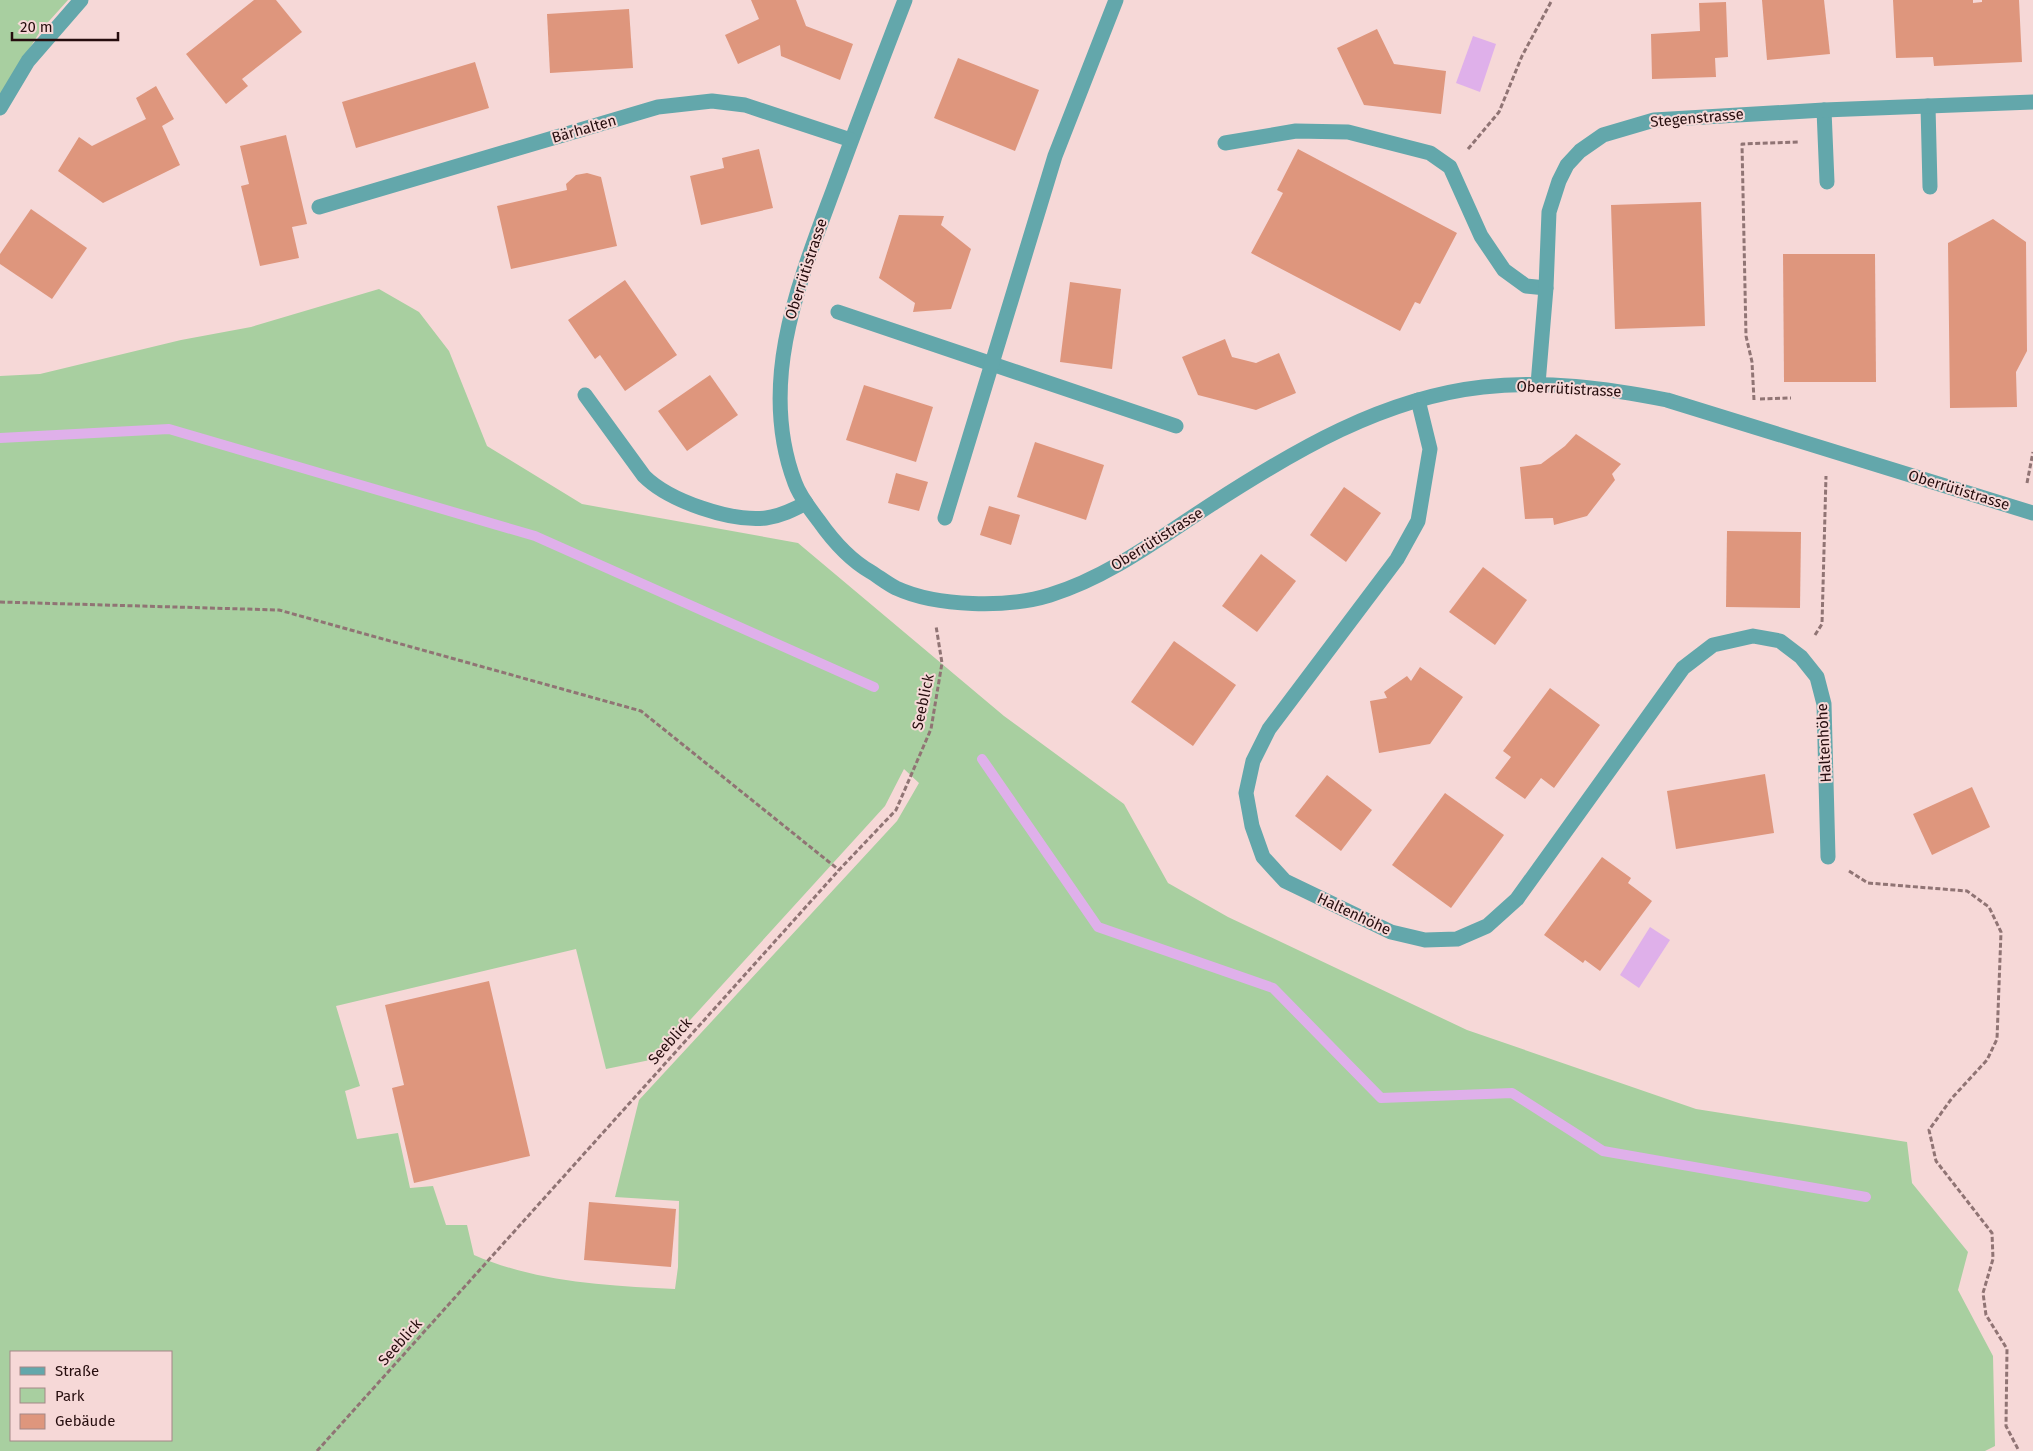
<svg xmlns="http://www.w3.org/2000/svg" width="2033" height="1451" font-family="'Fira Sans',sans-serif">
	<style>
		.green { fill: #a8cfa0; fill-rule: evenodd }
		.water { fill: #dfb0ea }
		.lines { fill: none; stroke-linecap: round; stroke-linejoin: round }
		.stream { stroke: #dfb0ea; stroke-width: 10 }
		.building { fill: #de967d }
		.path { stroke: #907474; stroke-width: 3; stroke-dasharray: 5 2.5; stroke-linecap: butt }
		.service { stroke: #63a7ab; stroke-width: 15 }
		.minor { stroke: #63a7ab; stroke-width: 15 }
		.labels { text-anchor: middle; stroke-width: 4; stroke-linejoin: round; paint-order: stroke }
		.street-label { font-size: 15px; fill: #260d0e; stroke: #f6d8d7 }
	</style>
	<rect width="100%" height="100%" fill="#f6d8d7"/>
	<g class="green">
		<path d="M0,0H68L41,30L0,96Z"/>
		<path d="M379,289L419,312L449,351L487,446L582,504L798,543L1004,716L1124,804L1168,883L1228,917L1467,1030L1696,1109L1907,1142L1912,1183L1968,1252L1958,1290L1993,1356L1995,1446L1985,1451H0V376L40,374L181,340L251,327ZM904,769L919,783L897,821L639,1100L615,1197L679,1201L678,1267L675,1289C608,1286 536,1282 474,1255L467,1225H446L433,1186L410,1188L398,1133L357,1139L345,1091L360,1086L336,1006L576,949L606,1069L650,1060L661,1052L885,806ZM11,1352H171V1440H11Z"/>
	</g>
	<g class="water">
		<path d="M1473,36L1496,44L1480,92L1456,83Z"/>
		<path d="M1650,927L1670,940L1639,988L1620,975Z"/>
	</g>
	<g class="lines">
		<g class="stream">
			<path d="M0,438L169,429L535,536L874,687"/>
			<path d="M982,759L1098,927L1273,988L1381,1098L1512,1093L1603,1151L1866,1197"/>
		</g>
	</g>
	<g class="building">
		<path d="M254,0H276L302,32L242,79L248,86L226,104L186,54Z"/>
		<path d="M751,0H796L806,26L853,44L840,80L781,56L780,45L738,64L725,35L759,19Z"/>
		<path d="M1762,0H1824L1830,54L1767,60Z"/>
		<path d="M1893,0H1973V3L1982,2V0H2019L2022,62L1934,66L1933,57L1896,58Z"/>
		<path d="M1726,2L1728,57L1715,58L1716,77L1652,79L1651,34L1700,31L1699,3Z"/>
		<path d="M629,9L633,68L550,73L547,14Z"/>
		<path d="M1377,29L1394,64L1446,71L1441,114L1364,105L1337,48Z"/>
		<path d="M958,58L1039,90L1015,151L934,118Z"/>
		<path d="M475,62L489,108L356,148L342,102Z"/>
		<path d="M156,86L174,119L162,126L180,165L103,203L58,171L79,137L92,146L146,119L136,98Z"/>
		<path d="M286,135L307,224L292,227L299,258L260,266L241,186L249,184L240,146Z"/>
		<path d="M759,149L773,208L701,225L690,176L724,168L722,158Z"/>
		<path d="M1298,149L1457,233L1420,304L1415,302L1400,331L1251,253L1283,193L1277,190Z"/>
		<path d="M587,173L601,177L617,246L511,269L497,206L567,190L566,184L576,175Z"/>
		<path d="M1701,202L1705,326L1615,329L1611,205Z"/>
		<path d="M31,209L87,248L52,299L0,264V254Z"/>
		<path d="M899,215L944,216L941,225L971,249L951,309L913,312L915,303L879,278Z"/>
		<path d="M1993,219L2026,242L2027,351L2016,372L2017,407L1950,408L1948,243Z"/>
		<path d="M1783,254H1875L1876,382H1784Z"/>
		<path d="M625,280L677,355L625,391L600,355L595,359L568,320Z"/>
		<path d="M1070,282L1121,289L1112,369L1060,362Z"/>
		<path d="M1225,339L1232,357L1256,363L1279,353L1296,393L1256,410L1198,395L1182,357Z"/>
		<path d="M710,375L738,415L687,451L658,411Z"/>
		<path d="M864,385L933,407L916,462L846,440Z"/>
		<path d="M1576,434L1621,464L1612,474L1615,480L1587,516L1554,525L1553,518L1525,519L1520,467L1541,464L1565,446Z"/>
		<path d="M1035,442L1104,465L1086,520L1017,497Z"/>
		<path d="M896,473L928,482L919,511L888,503Z"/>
		<path d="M1344,487L1381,513L1346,562L1310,535Z"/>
		<path d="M989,506L1020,515L1011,545L980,535Z"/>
		<path d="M1727,531L1801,532L1800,608L1726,607Z"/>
		<path d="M1261,554L1296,581L1257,632L1222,606Z"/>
		<path d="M1483,567L1527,600L1495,645L1449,612Z"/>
		<path d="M1174,641L1236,685L1193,746L1131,702Z"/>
		<path d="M1420,667L1463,697L1430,744L1379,753L1370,701L1387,698L1384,692L1407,676L1411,681Z"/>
		<path d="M1550,688L1600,725L1554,788L1541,778L1525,799L1495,778L1511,757L1503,751Z"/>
		<path d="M1765,774L1774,833L1676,849L1667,791Z"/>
		<path d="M1327,775L1372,810L1341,851L1295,816Z"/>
		<path d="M1972,787L1990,827L1932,855L1913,814Z"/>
		<path d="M1445,793L1504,835L1451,908L1392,865Z"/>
		<path d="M1602,857L1631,878L1628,883L1652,901L1600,971L1585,960L1583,963L1544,935Z"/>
		<path d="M489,981L530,1156L414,1183L392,1088L404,1085L385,1005Z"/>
		<path d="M589,1202L676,1209L671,1267L584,1260Z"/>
	</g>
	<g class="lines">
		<g class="path">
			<path d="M1468,149L1499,112L1522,56L1552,0"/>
			<path d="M1760,399L1791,398"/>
			<path d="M1754,400L1752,362L1746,336L1742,144L1799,142"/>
			<path d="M2027,483L2033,452"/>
			<path d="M0,602L279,610L641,711L839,870"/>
			<path d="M1815,635L1822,624L1826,476"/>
			<path d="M1849,871L1868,883L1967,891L1989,907L2001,932L1997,1039L1987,1060L1952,1098L1929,1130L1936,1161L1992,1233L1993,1259L1983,1293L1986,1315L2007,1349L2006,1426L2019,1451"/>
			<path d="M317,1451L839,870L896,810L931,729L942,663L936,626"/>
		</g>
		<g class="service">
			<path d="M1928,106L1930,187"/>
			<path d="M1824,110L1827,182"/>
			<path d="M1225,143L1296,131L1348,132L1430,153L1450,167L1481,236L1504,270L1526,286L1546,288"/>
			<path d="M838,312L1176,426"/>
			<path d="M585,395L644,476C669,501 731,522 766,518C781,516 793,510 806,503"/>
			<path d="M945,518L1055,156L1116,0"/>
		</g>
		<g class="minor">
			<path d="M905,0C881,62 857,125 834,188C799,282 757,383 795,483C800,497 810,509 819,521C833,541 850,560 871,572C879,577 888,584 896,588C937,607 1008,608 1050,595C1109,577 1161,537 1212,504C1294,451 1383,398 1483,387C1545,380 1606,388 1667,400L2033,513"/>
			<path d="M0,108L28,61L81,0"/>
			<path d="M319,207L658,107L712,101L745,105L851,140"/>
			<path d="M1538,384L1546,288L1549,212L1559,181L1567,165L1580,151L1603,135L1654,120L1824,110L2033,102"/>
			<path d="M1418,400L1430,449L1418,521L1397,559L1269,729L1253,761L1246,793L1252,826L1263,857L1285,881L1391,932L1425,940L1457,939L1487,926L1517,899L1683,668L1713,645L1753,636L1780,641L1801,657L1817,677L1824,704L1828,857"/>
		</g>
	</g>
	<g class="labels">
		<g class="street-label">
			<text transform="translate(1697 118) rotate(-5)" y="5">Stegenstrasse</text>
			<text transform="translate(584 129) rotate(-16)" y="5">Bärhalten</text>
			<text transform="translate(806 269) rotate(-72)" y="5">Oberrütistrasse</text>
			<text transform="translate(1569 389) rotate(3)" y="5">Oberrütistrasse</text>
			<text transform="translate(1959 490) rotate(17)" y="5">Oberrütistrasse</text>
			<text transform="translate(1157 539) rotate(-32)" y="5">Oberrütistrasse</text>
			<text transform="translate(923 702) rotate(-78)" y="5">Seeblick</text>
			<text transform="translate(1824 743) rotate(-93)" y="5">Haltenhöhe</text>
			<text transform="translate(1354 914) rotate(25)" y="5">Haltenhöhe</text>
			<text transform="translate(670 1041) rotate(-48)" y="5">Seeblick</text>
			<text transform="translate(400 1342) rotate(-48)" y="5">Seeblick</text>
		</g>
	</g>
	<rect x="10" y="1351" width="162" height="90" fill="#f6d8d7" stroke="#a38787"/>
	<rect x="20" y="1367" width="25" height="8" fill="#63a7ab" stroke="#a38787"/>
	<text x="55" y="1376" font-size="15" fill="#260d0e">Straße</text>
	<rect x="20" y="1388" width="25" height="15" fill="#a8cfa0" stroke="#a38787"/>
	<text x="55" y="1401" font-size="15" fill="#260d0e">Park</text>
	<rect x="20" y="1414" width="25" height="15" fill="#de967d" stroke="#a38787"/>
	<text x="55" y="1426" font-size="15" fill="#260d0e">Gebäude</text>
	<path d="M12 32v8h106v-8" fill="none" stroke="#260d0e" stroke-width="2.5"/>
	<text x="20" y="32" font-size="15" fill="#260d0e" stroke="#f6d8d7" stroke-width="4" paint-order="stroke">20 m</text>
</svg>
